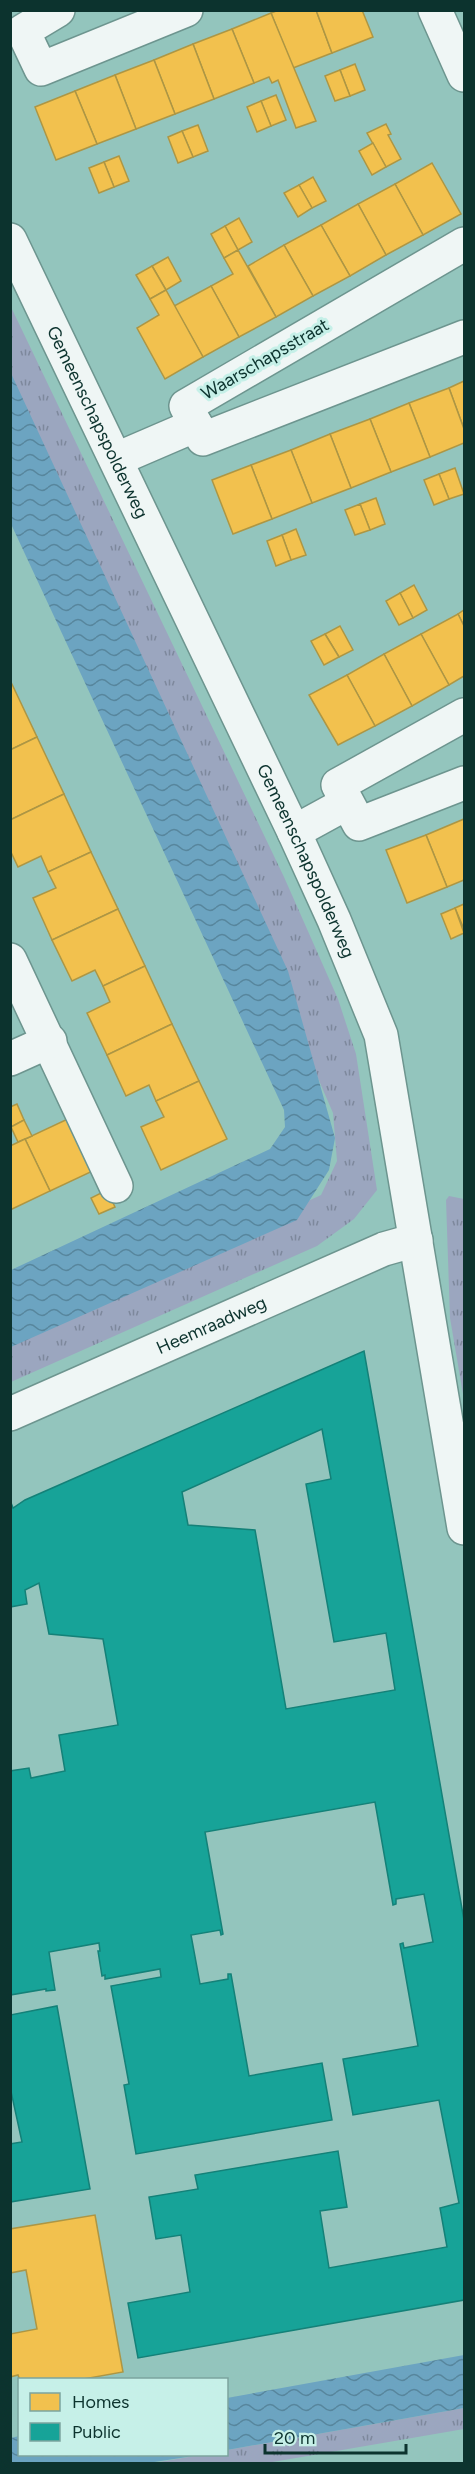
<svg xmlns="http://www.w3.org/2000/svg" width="475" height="2474" font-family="Figtree,sans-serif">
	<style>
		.grass { fill: url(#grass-tufts) }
		.water { fill: url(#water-waves) }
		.homes { fill: #f2c14e; stroke: #ad9644; stroke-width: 1.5 }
		.public { fill: #17a398; stroke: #148178; stroke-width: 1.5; fill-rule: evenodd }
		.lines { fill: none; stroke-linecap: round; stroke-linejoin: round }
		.pedestrian-casing { stroke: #6d958f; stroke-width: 36 }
		.minor-casing { stroke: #6d958f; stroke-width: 36 }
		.pedestrian { stroke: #eff6f5; stroke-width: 33 }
		.minor { stroke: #eff6f5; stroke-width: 33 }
		.labels { text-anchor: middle; stroke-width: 6; stroke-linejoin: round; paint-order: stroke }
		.street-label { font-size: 18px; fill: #0c332e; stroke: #c6f0e8 }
	</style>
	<defs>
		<pattern id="grass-tufts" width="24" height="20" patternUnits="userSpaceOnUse" patternTransform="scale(1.5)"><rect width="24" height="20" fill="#9ba6bf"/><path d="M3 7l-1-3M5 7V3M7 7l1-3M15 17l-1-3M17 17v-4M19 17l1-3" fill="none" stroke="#7d889c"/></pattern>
		<pattern id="water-waves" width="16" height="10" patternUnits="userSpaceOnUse" patternTransform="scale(1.5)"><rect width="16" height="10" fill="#6ca4c1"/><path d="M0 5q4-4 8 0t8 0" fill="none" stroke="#57869d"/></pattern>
	</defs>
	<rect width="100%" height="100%" fill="#93c5bd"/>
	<g class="grass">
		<path d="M11,307L284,877L338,999L356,1054L377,1190L354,1219L317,1246L11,1382V1340L321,1195L337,1161L333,1113L264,953L11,417Z"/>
		<path d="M449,1196L464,1199V1400L450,1318L446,1200Z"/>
		<path d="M464,2408V2429L267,2463L148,2464L200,2455L226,2454L227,2450Z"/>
	</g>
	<g class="water">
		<path d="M10,371L288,971L335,1138L329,1170L297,1220L11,1347V1270L270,1149L285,1127L284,1110L11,524Z"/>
		<path d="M464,2355V2408L227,2450V2398Z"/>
		<path d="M19,2436L20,2454L200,2455L148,2463H11V2438Z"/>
	</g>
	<g class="homes">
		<path d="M279,10H316L332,53L293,68L271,13Z"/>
		<path d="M316,10H362L373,37L332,53Z"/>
		<path d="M271,13L316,121L296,128L278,80L272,83L269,77L254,83L232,29Z"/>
		<path d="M232,29L254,83L214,99L193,44Z"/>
		<path d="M193,44L214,99L175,114L154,60Z"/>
		<path d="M154,60L175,114L136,129L115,75Z"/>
		<path d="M355,64L365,90L350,96L340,70Z"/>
		<path d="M340,70L350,96L335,101L325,76Z"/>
		<path d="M115,75L136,129L97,144L75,91Z"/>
		<path d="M75,91L97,144L56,160L35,107Z"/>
		<path d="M276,95L286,120L271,126L261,101Z"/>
		<path d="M261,101L271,126L257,132L247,107Z"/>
		<path d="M386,124L391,134L388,135L401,159L386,167L367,133Z"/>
		<path d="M198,125L208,151L193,157L182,131Z"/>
		<path d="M182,131L193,157L178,163L168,137Z"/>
		<path d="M373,143L386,167L372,175L359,151Z"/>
		<path d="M119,156L129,181L114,187L104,162Z"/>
		<path d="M104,162L114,187L99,193L89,168Z"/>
		<path d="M432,163L461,214L423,235L395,184Z"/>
		<path d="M313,177L326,201L312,208L299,185Z"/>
		<path d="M395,184L423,235L386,255L358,204Z"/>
		<path d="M299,185L312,208L298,217L284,193Z"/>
		<path d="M358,204L386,255L350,276L321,225Z"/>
		<path d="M239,218L252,242L238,250L225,226Z"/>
		<path d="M321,225L350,276L313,296L284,245Z"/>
		<path d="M225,226L238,250L224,258L211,234Z"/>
		<path d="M284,245L313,296L276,317L248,266Z"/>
		<path d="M238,250L276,317L239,337L211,286L233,274L224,258Z"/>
		<path d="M168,257L181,281L166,290L152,266Z"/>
		<path d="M152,266L166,290L150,299L136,275Z"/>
		<path d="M211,286L239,337L203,357L174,306Z"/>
		<path d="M166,290L203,357L165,379L137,328L159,315L150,299Z"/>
		<path d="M464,381V429L449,388Z"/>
		<path d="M449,388L464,429V443L430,457L409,403Z"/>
		<path d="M409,403L430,457L391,472L370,419Z"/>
		<path d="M370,419L391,472L351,488L330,434Z"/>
		<path d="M330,434L351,488L312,503L291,450Z"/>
		<path d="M291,450L312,503L272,519L251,465Z"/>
		<path d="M251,465L272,519L233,534L212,480Z"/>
		<path d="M455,468L464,494L449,499L439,474Z"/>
		<path d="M439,474L449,499L434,505L424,480Z"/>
		<path d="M376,498L385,524L370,530L360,504Z"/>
		<path d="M360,504L370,530L355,535L345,510Z"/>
		<path d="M296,529L306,555L291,560L282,535Z"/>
		<path d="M282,535L291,560L276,566L267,541Z"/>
		<path d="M414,585L427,610L413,618L400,593Z"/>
		<path d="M400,593L413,618L399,625L386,601Z"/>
		<path d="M464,610V626L458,614Z"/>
		<path d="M458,614L464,626V676L449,685L421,634Z"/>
		<path d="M340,626L353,650L339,657L325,634Z"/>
		<path d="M325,634L339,657L324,665L311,641Z"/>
		<path d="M421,634L449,685L412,706L384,654Z"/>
		<path d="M384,654L412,706L375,726L347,675Z"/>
		<path d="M347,675L375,726L338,745L309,695Z"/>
		<path d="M10,680L37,737L10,750Z"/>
		<path d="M37,737L64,794L10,820V750Z"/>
		<path d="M64,794L91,852L48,872L41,856L18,867L10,850V820Z"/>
		<path d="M464,819V880L447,887L426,835Z"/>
		<path d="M426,835L447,887L407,903L386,850Z"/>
		<path d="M91,852L118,909L52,940L33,898L56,888L48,872Z"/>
		<path d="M464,904V929L455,908Z"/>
		<path d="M455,908L464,933L451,939L441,914Z"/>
		<path d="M118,909L145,966L103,986L95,970L72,981L52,940Z"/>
		<path d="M145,966L172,1024L107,1055L87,1013L110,1002L103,986Z"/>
		<path d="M172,1024L199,1081L156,1101L149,1085L126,1096L107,1055Z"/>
		<path d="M199,1081L227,1139L161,1170L141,1127L164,1117L156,1101Z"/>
		<path d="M17,1104L24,1120L11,1127L10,1107Z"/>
		<path d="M72,1117L97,1169L50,1191L25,1139Z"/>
		<path d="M24,1120L32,1136L18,1142L11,1127Z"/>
		<path d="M25,1139L50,1191L10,1210V1146Z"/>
		<path d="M107,1190L115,1207L99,1214L91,1198Z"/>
		<path d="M95,2215L123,2372L78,2380H20V2381L18,2375L10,2377V2334L37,2329L26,2270L10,2273V2229Z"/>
	</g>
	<g class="public">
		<path d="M364,1351L464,1920V2300L138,2358L128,2303L190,2292L181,2235L156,2239L149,2197L198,2189L195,2175L338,2151L347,2207L320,2211L329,2268L447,2247L440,2208L459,2203L439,2100L353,2115L343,2059L418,2046L400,1944L403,1943L404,1948L433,1942L424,1894L396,1899V1904L393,1905L375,1802L205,1832L223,1934L221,1935L220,1930L191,1935L200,1984L228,1979V1974H231L249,2076L322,2063L332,2120L136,2154L124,2085L129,2084L111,1986L161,1977L160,1969L105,1979V1975L102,1976L98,1951H100L99,1943L49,1952L55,1990L46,1991V1989L10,1995V1771L29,1768L31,1778L65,1771L59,1735L118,1725L103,1639L49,1634L39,1583L25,1590L27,1604L10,1607V1500L13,1508L25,1500ZM322,1429L331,1479L306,1484L334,1642L386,1633L395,1690L286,1709L255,1530L188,1525L182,1492Z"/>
		<path d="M57,2006L90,2189L10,2202V2144L22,2142L10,2087V2015Z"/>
	</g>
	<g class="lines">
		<defs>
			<g id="pedestrian">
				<path d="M58,10L23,31L41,69L186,10"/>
				<path d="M464,244L186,406L203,439L464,337"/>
				<path d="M117,459L196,425"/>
				<path d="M464,715L338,785L359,824L464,783"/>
				<path d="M294,832L347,803"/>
			</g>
			<g id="minor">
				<path d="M435,10L464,75"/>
				<path id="s1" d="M10,240L294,832L334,920L381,1035L464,1528"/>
				<path d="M10,960L116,1186"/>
				<path d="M10,1059L50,1041"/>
				<path id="s2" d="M10,1414L384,1249L416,1240"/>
			</g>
		</defs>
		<use href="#pedestrian" class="pedestrian-casing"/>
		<use href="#minor" class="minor-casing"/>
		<use href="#pedestrian" class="pedestrian"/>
		<use href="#minor" class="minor"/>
	</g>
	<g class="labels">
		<g class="street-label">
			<text transform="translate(265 359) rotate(-30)" y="6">Waarschapsstraat</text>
			<text dy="6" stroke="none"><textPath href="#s1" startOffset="202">Gemeenschapspolderweg</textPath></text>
			<text dy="6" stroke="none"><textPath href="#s1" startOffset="688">Gemeenschapspolderweg</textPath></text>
			<text dy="6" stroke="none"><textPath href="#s2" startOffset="220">Heemraadweg</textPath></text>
		</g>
	</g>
	<rect width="475" height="2474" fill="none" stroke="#0c332e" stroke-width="24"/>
	<rect x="18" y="2378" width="210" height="78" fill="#c6f0e8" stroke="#7ca49e" stroke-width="1.5"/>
	<rect x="30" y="2393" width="30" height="18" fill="#f2c14e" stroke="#7ca49e" stroke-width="1.5"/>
	<text x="72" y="2408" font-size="18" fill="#0c332e">Homes</text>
	<rect x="30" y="2423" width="30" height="18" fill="#17a398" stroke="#7ca49e" stroke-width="1.5"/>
	<text x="72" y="2438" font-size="18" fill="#0c332e">Public</text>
	<path d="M265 2444v9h141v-9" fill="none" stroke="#0c332e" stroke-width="3"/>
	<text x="274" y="2444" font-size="18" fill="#0c332e" stroke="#c6f0e8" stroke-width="4.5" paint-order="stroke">20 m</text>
</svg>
